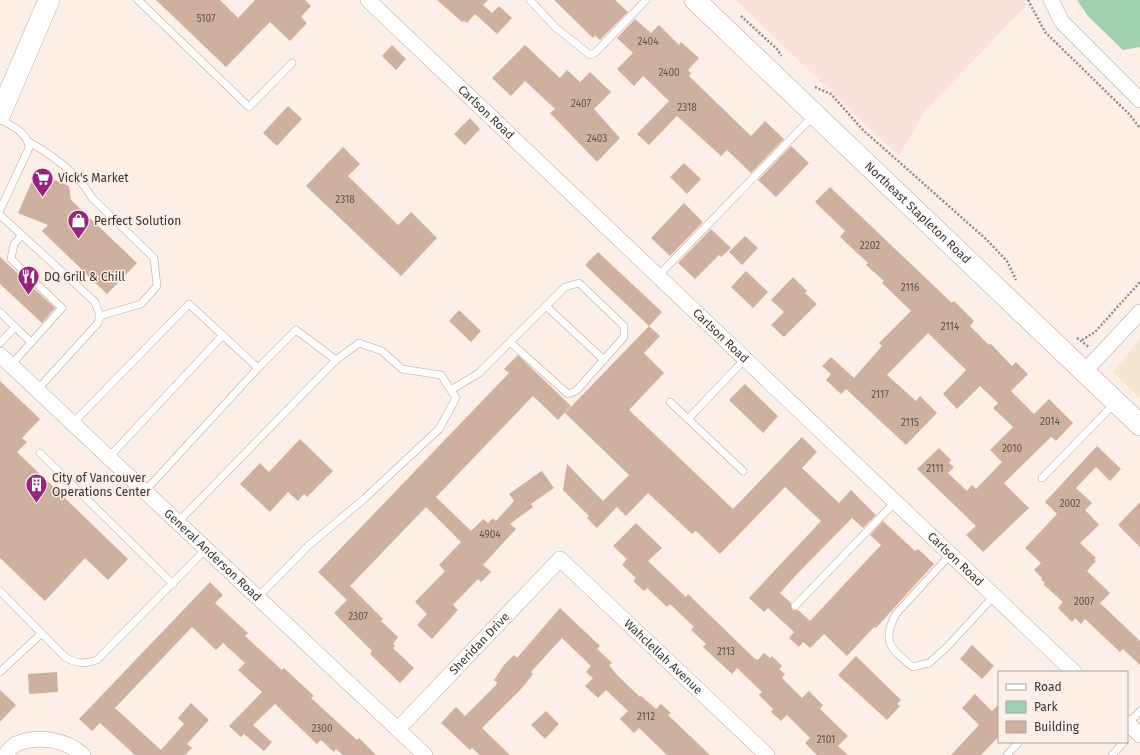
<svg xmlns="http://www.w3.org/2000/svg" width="1140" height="755" font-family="'Fira Sans',sans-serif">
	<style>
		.industrial { fill: #fbe1de }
		.education { fill: #f3e6d2 }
		.green { fill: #a0d0b3 }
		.building { fill: #ceb0a0 }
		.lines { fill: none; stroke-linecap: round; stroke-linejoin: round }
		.lane-casing { stroke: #c0a292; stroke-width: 8 }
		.street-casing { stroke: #c0a292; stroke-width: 16 }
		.secondary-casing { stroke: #c0a292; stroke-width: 22 }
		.path { stroke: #968983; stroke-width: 2.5; stroke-dasharray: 2 2; stroke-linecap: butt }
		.lane { stroke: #fff; stroke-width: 7 }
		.street { stroke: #fff; stroke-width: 15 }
		.secondary { stroke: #fff; stroke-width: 21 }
		.labels { text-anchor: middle; stroke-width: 3; stroke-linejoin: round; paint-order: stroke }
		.number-label { font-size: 10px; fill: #625249 }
		.street-label { font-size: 12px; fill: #3e322c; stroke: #fcefe8 }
		.poi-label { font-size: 12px; fill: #3e322c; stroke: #fcefe8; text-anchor: start }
	</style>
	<rect width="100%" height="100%" fill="#fcefe8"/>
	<path class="industrial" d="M735,0H1024L1027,5L925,111L899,156Z"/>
	<path class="education" d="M1140,339V398L1113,372Z"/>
	<path class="green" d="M1077,0H1140V47L1123,50L1088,16Z"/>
	<g class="building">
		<path d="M156,0H220L238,18L255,0H305L311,6L301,17L307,23L290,41L270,22L226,67Z"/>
		<path d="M437,0H488L483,5L492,13L499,6L512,18L497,34L475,14L467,23L464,21L462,22Z"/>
		<path d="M554,0H615L628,12L600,40L595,35L593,38Z"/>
		<path d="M635,19L651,33L659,25L679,45L681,42L699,58L688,70L691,73L689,76L751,136L765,121L784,139L751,173L727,150L721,156L677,116L649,145L637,134L669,101L643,76L634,86L617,69L633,53L617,38Z"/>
		<path d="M392,45L406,59L396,70L382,56Z"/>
		<path d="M525,45L560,78L567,70L580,82L590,72L611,92L594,109L620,138L597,162L550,113L555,109L525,81L511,96L492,78Z"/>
		<path d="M288,106L302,119L277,146L263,133Z"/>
		<path d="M470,118L480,129L465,145L454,134Z"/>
		<path d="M791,146L809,163L776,197L758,180Z"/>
		<path d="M343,147L360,164L348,176L398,225L411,212L437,238L401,276L306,186Z"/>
		<path d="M684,163L701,179L687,194L670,177Z"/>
		<path d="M36,172L69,186L71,200L137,263L107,294L42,231L48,225L18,213Z"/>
		<path d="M830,187L952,303L954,301L974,321L970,326L989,345L990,343L1012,366L1016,362L1028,374L1011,391L1034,414L1049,399L1073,423L1056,441L1051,437L1004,483L1029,508L983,552L966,535L976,526L917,469L939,448L951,460L949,463L954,467L948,473L967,491L972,485L976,489L1002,462L990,450L1013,427L993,408L998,403L980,386L957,409L943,394L966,370L928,333L887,375L916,401L920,396L937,413L906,445L846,389L841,394L826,380L831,374L822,366L831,357L854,378L882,346L879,343L911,311L882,283L884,281L866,265L868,263L840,237L845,231L815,202Z"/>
		<path d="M684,203L703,222L670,256L651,238Z"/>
		<path d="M711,229L731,248L721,257L719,255L695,279L678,263Z"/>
		<path d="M745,236L758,248L742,265L729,252Z"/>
		<path d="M598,252L662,312L649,326L585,265Z"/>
		<path d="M0,257L55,308L42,323L0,284Z"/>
		<path d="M746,271L768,292L753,308L731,287Z"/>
		<path d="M793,277L807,291L805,293L817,304L784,337L771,325L784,312L771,300Z"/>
		<path d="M459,310L481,331L471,342L449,321Z"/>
		<path d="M649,326L660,336L644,353L664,373L629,410L733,509L802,437L817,452L802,468L839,503L851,490L876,515L863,528L852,518L798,573L780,593L791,603L792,610H798L810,621L881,545L870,535L883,521L915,551L918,549L934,564L876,628L874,627L847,656L824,634L810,648L803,642L799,647L789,638L794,632L768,608L764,612L749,598L821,521L785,487L720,554L696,531L692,534L648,493L626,516L617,507L597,528L587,518L589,516L563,490L567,464L603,501L629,475L565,413Z"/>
		<path d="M518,355L571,406L558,420L533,396L436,497L471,531L483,519L488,523L493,518L496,521L514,501L509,494L540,472L542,471L554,488L531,504L533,507L510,524L516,529L483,565L491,572L481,582L478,579L453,605L458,610L432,639L417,625L427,614L415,602L445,571L439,565L461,542L426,507L350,586L383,619L381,621L398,637L393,644L395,646L393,648L414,668L400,683L370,654L372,651L334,613L347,600L318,572L509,373L504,369Z"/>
		<path d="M0,381L40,419L22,438L27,442L17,452L128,559L108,580L85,558L45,601L0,558Z"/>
		<path d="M745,384L778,416L763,433L729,400Z"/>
		<path d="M300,439L333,471L307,497L304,494L298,501L288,492L270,512L240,484L260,463L269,472Z"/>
		<path d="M1097,446L1121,469L1110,481L1096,467L1076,488L1092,503L1085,510L1099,525L1080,543L1096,558L1094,560L1096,561L1087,571L1110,593L1100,603L1140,641V665L1123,649L1120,652L1085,619L1081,624L1075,618L1072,622L1058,608L1063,602L1043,584L1045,583L1041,579L1042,578L1034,570L1041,563L1025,548L1057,514L1045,502Z"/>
		<path d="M1140,502V547L1118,525Z"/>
		<path d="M636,523L662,548L648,561L686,597L688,594L755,659L758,660L764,653L770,658L772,656L782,666L779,669L785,674L782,678L802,698L809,691L823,705L820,709L848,736L838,746L848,755H817L805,743L810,738L787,715L781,721L771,712L773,709L759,695L762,692L737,668L732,674L703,647L706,644L691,630L694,627L670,604L667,607L647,588L644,591L633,581L636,578L622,565L627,559L613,546Z"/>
		<path d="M210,582L223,595L215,603L248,633L245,636L282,670L284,668L314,696L311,698L357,740L359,738L376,755H343L336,749L334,752L321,740L317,744L275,704L253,725L272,742L264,751L244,734L241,737L229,726L262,692L238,670L245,663L223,643L216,650L192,627L115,708L161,750L184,724L178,718L191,703L209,720L187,744L192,748L185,755H135L100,723L92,731L79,719Z"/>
		<path d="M560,608L600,646L597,649L612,663L609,665L616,674L640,697L641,696L656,709L661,704L671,713L668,715L710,755H667L639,728L634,733L620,719L628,711L606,690L598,698L585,686L593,678L586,672L591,666L562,638L531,672L533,674L522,688L482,728L510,755H480L472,748L470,750L441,723L456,707L465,716L496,685L497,682L494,680L504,665L514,655L517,658Z"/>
		<path d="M972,645L994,666L982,679L960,659Z"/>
		<path d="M856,656L901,700L897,704L900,706L887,720L838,675Z"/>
		<path d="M57,672L58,692L29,694L28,674Z"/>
		<path d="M0,690L16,705L0,722Z"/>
		<path d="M975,694L992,711L999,704V736L981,755H951L979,725L962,708Z"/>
		<path d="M546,711L559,724L545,739L531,725Z"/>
	</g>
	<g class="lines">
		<defs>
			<g id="lane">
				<path d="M138,0L249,107L292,63"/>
				<path d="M530,0L555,27L590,55L596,52L646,0"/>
				<path d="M0,119C12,126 28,133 29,148L0,210"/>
				<path d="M29,142C52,155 79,174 92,198L154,258L157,286L141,304L100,316"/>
				<path d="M0,215L95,302L100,316L98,323L37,390"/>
				<path d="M658,276L814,115"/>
				<path d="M546,306L604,360"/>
				<path d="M0,312L15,327L0,343"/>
				<path d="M15,327L31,342"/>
				<path d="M11,365L62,308L11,259L14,244L22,235"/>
				<path d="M258,368L296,330L336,360"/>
				<path d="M451,390L479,373L565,287L579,283L624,326V337L576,391L568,394L510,342"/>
				<path d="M670,402L743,471"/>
				<path d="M688,419L745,359"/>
				<path d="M73,423L189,304L258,368L145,491"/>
				<path d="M40,453L173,584"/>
				<path d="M109,457L223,335"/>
				<path d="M1042,478L1114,404"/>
				<path d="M178,522L336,360L359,343L382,351L402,369L441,375L456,398L439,429L364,499L308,546L258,597"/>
				<path d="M950,555L896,614C881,641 891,650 913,667L929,663L946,648L994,596"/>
				<path d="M0,591L65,657C76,664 84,664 97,660L206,549"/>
				<path d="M795,606L895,502"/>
				<path d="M0,672L41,634"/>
				<path d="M1128,724L1140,711"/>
				<path d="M1007,755L1019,742"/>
				<path d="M1112,755L1124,742"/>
			</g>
			<g id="street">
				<path id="s1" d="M368,0L1074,672"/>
				<path d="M1051,0L1062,22L1140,100"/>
				<path id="s2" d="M0,355L425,755"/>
				<path d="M1085,371L1140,312"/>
				<path d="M1127,723L1140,735"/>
				<path id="s3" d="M398,729L560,559L767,755"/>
				<path d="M5,755C8,752 12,746 16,744C38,735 65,739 83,755"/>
			</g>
			<g id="secondary">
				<path id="s4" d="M695,0L1140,425"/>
				<path d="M0,114L49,0"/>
			</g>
		</defs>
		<use href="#lane" class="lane-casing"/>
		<use href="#street" class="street-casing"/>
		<use href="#secondary" class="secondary-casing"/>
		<g class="path">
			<path d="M1028,0L1045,32L1129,114L1140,128"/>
			<path d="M741,16L778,50L781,56"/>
			<path d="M815,87L831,94L863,130L986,239L1007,261L1016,280"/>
			<path d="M1077,338L1089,347"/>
			<path d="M1082,340L1095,332L1140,282"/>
		</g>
		<use href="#lane" class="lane"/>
		<use href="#street" class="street"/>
		<use href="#secondary" class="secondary"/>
	</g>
	<defs>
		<symbol id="supermarket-pin" viewBox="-11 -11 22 30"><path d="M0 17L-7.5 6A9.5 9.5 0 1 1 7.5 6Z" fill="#972481" stroke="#fcefe8"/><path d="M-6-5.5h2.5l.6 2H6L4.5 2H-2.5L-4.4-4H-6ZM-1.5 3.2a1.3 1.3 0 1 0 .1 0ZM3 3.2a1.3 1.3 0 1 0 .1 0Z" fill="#fff"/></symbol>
		<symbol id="shop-pin" viewBox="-11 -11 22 30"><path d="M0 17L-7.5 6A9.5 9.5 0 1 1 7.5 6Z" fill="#972481" stroke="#fcefe8"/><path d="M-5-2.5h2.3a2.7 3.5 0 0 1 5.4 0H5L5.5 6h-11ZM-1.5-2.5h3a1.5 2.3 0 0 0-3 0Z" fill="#fff"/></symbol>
		<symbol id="restaurant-pin" viewBox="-11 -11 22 30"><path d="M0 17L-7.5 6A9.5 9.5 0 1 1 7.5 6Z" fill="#972481" stroke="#fcefe8"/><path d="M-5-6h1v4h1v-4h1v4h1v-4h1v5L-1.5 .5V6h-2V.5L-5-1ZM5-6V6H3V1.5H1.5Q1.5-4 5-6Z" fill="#fff"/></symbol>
		<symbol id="building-pin" viewBox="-11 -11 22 30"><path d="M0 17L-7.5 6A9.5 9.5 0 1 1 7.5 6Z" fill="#972481" stroke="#fcefe8"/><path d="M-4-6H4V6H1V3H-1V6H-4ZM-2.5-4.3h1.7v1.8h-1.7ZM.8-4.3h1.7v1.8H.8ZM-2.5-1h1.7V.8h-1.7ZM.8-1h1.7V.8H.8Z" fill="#fff"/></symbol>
	</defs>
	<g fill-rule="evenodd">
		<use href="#supermarket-pin" x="30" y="166" width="25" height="34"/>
		<use href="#shop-pin" x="66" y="208" width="25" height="34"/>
		<use href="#restaurant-pin" x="16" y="264" width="25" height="34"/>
		<use href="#building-pin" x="24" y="472" width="25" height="34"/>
	</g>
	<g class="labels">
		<g class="number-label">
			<text x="206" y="22">5107</text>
			<text x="648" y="45">2404</text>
			<text x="669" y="76">2400</text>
			<text x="581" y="107">2407</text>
			<text x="687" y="111">2318</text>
			<text x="597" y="142">2403</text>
			<text x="345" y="203">2318</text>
			<text x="870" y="249">2202</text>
			<text x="910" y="291">2116</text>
			<text x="950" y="330">2114</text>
			<text x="880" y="398">2117</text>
			<text x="1050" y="425">2014</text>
			<text x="910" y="426">2115</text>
			<text x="1012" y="452">2010</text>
			<text x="935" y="472">2111</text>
			<text x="1070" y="507">2002</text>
			<text x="490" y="538">4904</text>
			<text x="1084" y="605">2007</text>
			<text x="358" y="620">2307</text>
			<text x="726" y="655">2113</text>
			<text x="646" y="720">2112</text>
			<text x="322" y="732">2300</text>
			<text x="826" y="743">2101</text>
		</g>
		<g class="street-label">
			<text dy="4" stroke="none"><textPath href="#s1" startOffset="163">Carlson Road</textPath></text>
			<text dy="4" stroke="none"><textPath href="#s4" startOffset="308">Northeast Stapleton Road</textPath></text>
			<text dy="4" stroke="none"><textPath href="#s1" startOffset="487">Carlson Road</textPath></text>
			<text dy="4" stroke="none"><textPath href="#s2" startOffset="292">General Anderson Road</textPath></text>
			<text dy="4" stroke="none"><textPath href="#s1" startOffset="811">Carlson Road</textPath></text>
			<text dy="4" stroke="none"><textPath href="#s3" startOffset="118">Sheridan Drive</textPath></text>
			<text dy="4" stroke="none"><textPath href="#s3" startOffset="377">Wahclellah Avenue</textPath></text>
		</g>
		<g class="poi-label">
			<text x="58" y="182">Vick's Market</text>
			<text x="94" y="225">Perfect Solution</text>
			<text x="44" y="281">DQ Grill &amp; Chill</text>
			<text x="52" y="482">City of Vancouver<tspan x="52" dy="14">Operations Center</tspan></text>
		</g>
	</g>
	<rect x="998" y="671" width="130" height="72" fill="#fcefe8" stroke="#b0a39d"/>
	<rect x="1006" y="684" width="20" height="6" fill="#ffffff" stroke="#b0a39d"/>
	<text x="1034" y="691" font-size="12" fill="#3e322c">Road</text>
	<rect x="1006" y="701" width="20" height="12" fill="#a0d0b3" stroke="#b0a39d"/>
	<text x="1034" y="711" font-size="12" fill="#3e322c">Park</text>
	<rect x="1006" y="721" width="20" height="12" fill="#ceb0a0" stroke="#b0a39d"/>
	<text x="1034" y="731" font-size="12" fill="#3e322c">Building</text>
</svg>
